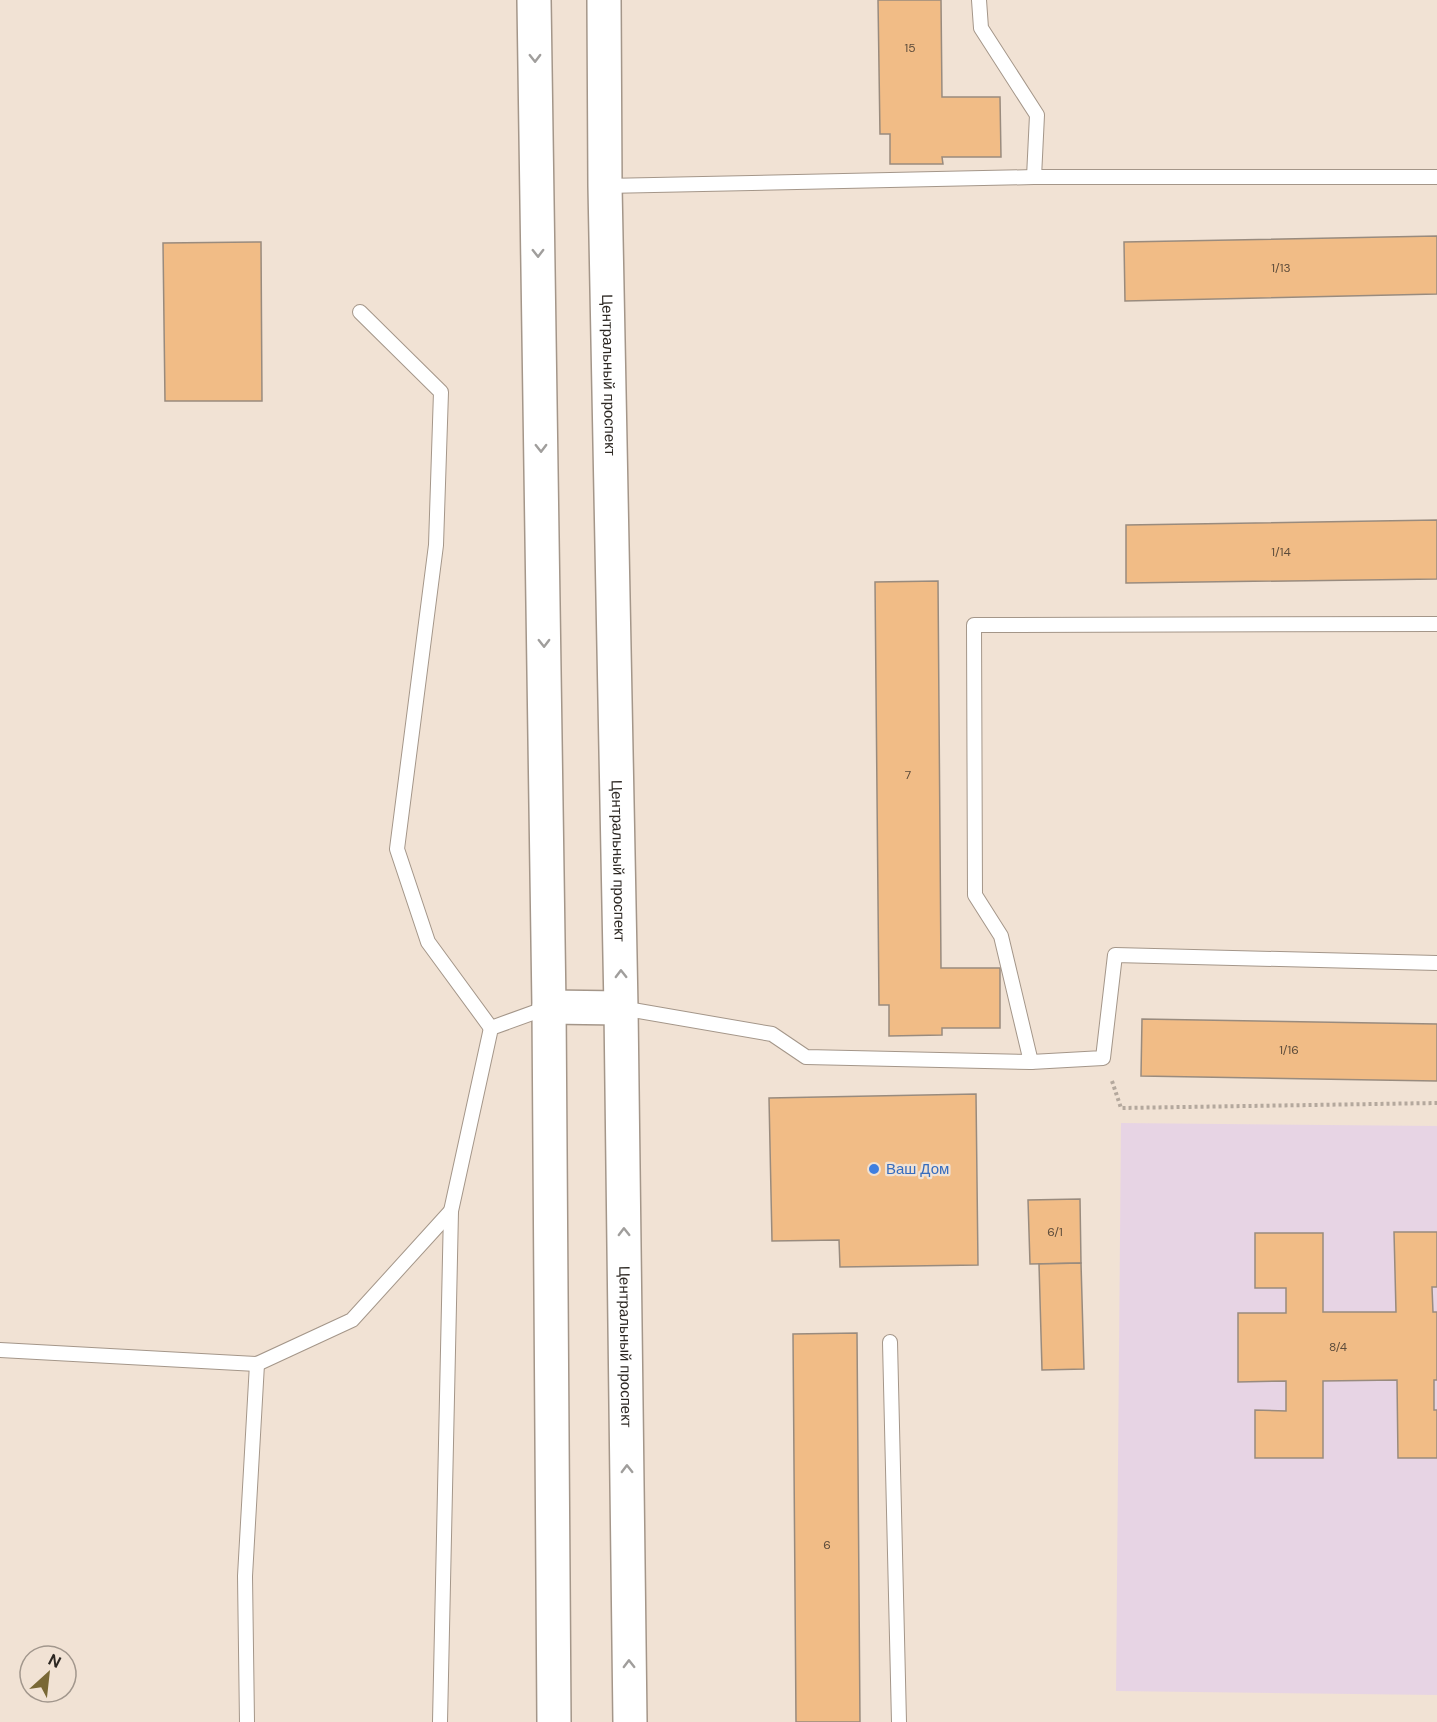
<svg xmlns="http://www.w3.org/2000/svg" width="1437" height="1722" font-family="'DM Sans',sans-serif">
	<style>
		.education { fill: #e7d4e4 }
		.building { fill: #f1bc86; stroke: #998b7e; stroke-width: 1.5 }
		.lines { fill: none; stroke-linecap: round; stroke-linejoin: round }
		.service-casing { stroke: #a49689; stroke-width: 16 }
		.secondary-casing { stroke: #a49689; stroke-width: 36 }
		.path { stroke: #b4a89d; stroke-width: 4; stroke-dasharray: 3 3; stroke-linecap: butt }
		.service { stroke: #fff; stroke-width: 14 }
		.secondary { stroke: #fff; stroke-width: 33 }
		.oneway { stroke: #a09e9c }
		.shop-dot { fill: #3f7fe0; stroke: #f1e2d4; stroke-width: 2 }
		.labels { text-anchor: middle; stroke-width: 4.5; stroke-linejoin: round; paint-order: stroke }
		.number-label { font-size: 12px; fill: #5d4c3b }
		.street-label { font-size: 15px; fill: #2c2722; stroke: #f1e2d4 }
		.shop-label { font-size: 15px; fill: #366cbe; stroke: #f1e2d4; text-anchor: start }
	</style>
	<rect width="100%" height="100%" fill="#f1e2d4"/>
	<path class="education" d="M1121,1123L1437,1126V1695L1116,1691Z"/>
	<g class="building">
		<path d="M878,0H941L942,97H1000L1001,157H942L943,164H890V134H880Z"/>
		<path d="M1437,236V294L1125,301L1124,242Z"/>
		<path d="M261,242L262,401H165L163,243Z"/>
		<path d="M1437,520V579L1126,583V525Z"/>
		<path d="M938,581L941,968H1000V1028H942V1035L889,1036V1005H879L875,582Z"/>
		<path d="M1142,1019L1437,1024V1081L1141,1076Z"/>
		<path d="M976,1094L978,1265L840,1267L839,1240L772,1241L769,1098Z"/>
		<path d="M1080,1199L1081,1263L1030,1264L1028,1200Z"/>
		<path d="M1394,1232H1437V1287H1432L1433,1312H1437V1380H1434V1410H1437V1458H1398L1397,1380L1323,1381V1458H1255V1410L1286,1411V1381L1238,1382V1313H1286V1288H1255V1233H1323V1312H1396Z"/>
		<path d="M1081,1263L1084,1369L1042,1370L1039,1264Z"/>
		<path d="M857,1333L860,1722H796L793,1334Z"/>
	</g>
	<g class="lines">
		<defs>
			<g id="service">
				<path d="M979,0L981,28L1037,115L1034,177"/>
				<path d="M605,186L1034,177H1437"/>
				<path d="M360,312L441,392L436,545L397,849L428,942L491,1028"/>
				<path d="M621,1008L772,1034L806,1057L1031,1062L1103,1058L1115,955L1437,963"/>
				<path d="M1031,1062L1001,936L975,895L974,625L1437,624"/>
				<path d="M890,1342L899,1722"/>
				<path d="M0,1350L257,1364L352,1320L451,1211"/>
				<path d="M247,1722L245,1576L257,1364"/>
				<path d="M440,1722L451,1211L491,1028L549,1007"/>
			</g>
			<g id="secondary">
				<path d="M534,0L549,1007L554,1722"/>
				<path id="s1" d="M604,0L605,186L621,1008L630,1722"/>
				<path d="M549,1007L621,1008"/>
			</g>
		</defs>
		<use href="#service" class="service-casing"/>
		<use href="#secondary" class="secondary-casing"/>
		<path class="path" d="M1112,1081L1121,1108L1437,1103"/>
		<use href="#service" class="service"/>
		<use href="#secondary" class="secondary"/>
	</g>
	<defs><path id="oneway-chevron" d="M-2-3.5L2.5 0L-2 3.5" fill="none" stroke-width="1.6" stroke-linecap="round" stroke-linejoin="round" transform="scale(1.5)"/></defs>
	<g class="oneway">
		<use href="#oneway-chevron" transform="translate(535 58) rotate(89)"/>
		<use href="#oneway-chevron" transform="translate(538 253) rotate(89)"/>
		<use href="#oneway-chevron" transform="translate(541 448) rotate(89)"/>
		<use href="#oneway-chevron" transform="translate(544 643) rotate(89)"/>
		<use href="#oneway-chevron" transform="translate(621 974) rotate(-91)"/>
		<use href="#oneway-chevron" transform="translate(624 1232) rotate(-91)"/>
		<use href="#oneway-chevron" transform="translate(627 1469) rotate(-91)"/>
		<use href="#oneway-chevron" transform="translate(629 1664) rotate(-91)"/>
	</g>
	<circle class="shop-dot" cx="874" cy="1169" r="6"/>
	<g class="labels">
		<g class="number-label">
			<text x="910" y="52">15</text>
			<text x="1281" y="272">1/13</text>
			<text x="1281" y="556">1/14</text>
			<text x="908" y="779">7</text>
			<text x="1289" y="1054">1/16</text>
			<text x="1055" y="1236">6/1</text>
			<text x="1338" y="1351">8/4</text>
			<text x="827" y="1549">6</text>
		</g>
		<g class="street-label">
			<text dy="5" stroke="none"><textPath href="#s1" startOffset="375">Центральный проспект</textPath></text>
			<text dy="5" stroke="none"><textPath href="#s1" startOffset="861">Центральный проспект</textPath></text>
			<text dy="5" stroke="none"><textPath href="#s1" startOffset="1347">Центральный проспект</textPath></text>
		</g>
		<g class="shop-label">
			<text x="886" y="1174">Ваш Дом</text>
		</g>
	</g>
	<g transform="translate(48 1674) rotate(27)"><circle r="28" fill="#f1e2d4" stroke="#a2978d" stroke-width="1.5"/>
	<path d="M0-4.5L10 22L0 15L-10 22Z" fill="#796836"/>
	<text y="-9" font-size="16" font-weight="bold" text-anchor="middle" fill="#2c2722">N</text>
	</g>
</svg>
